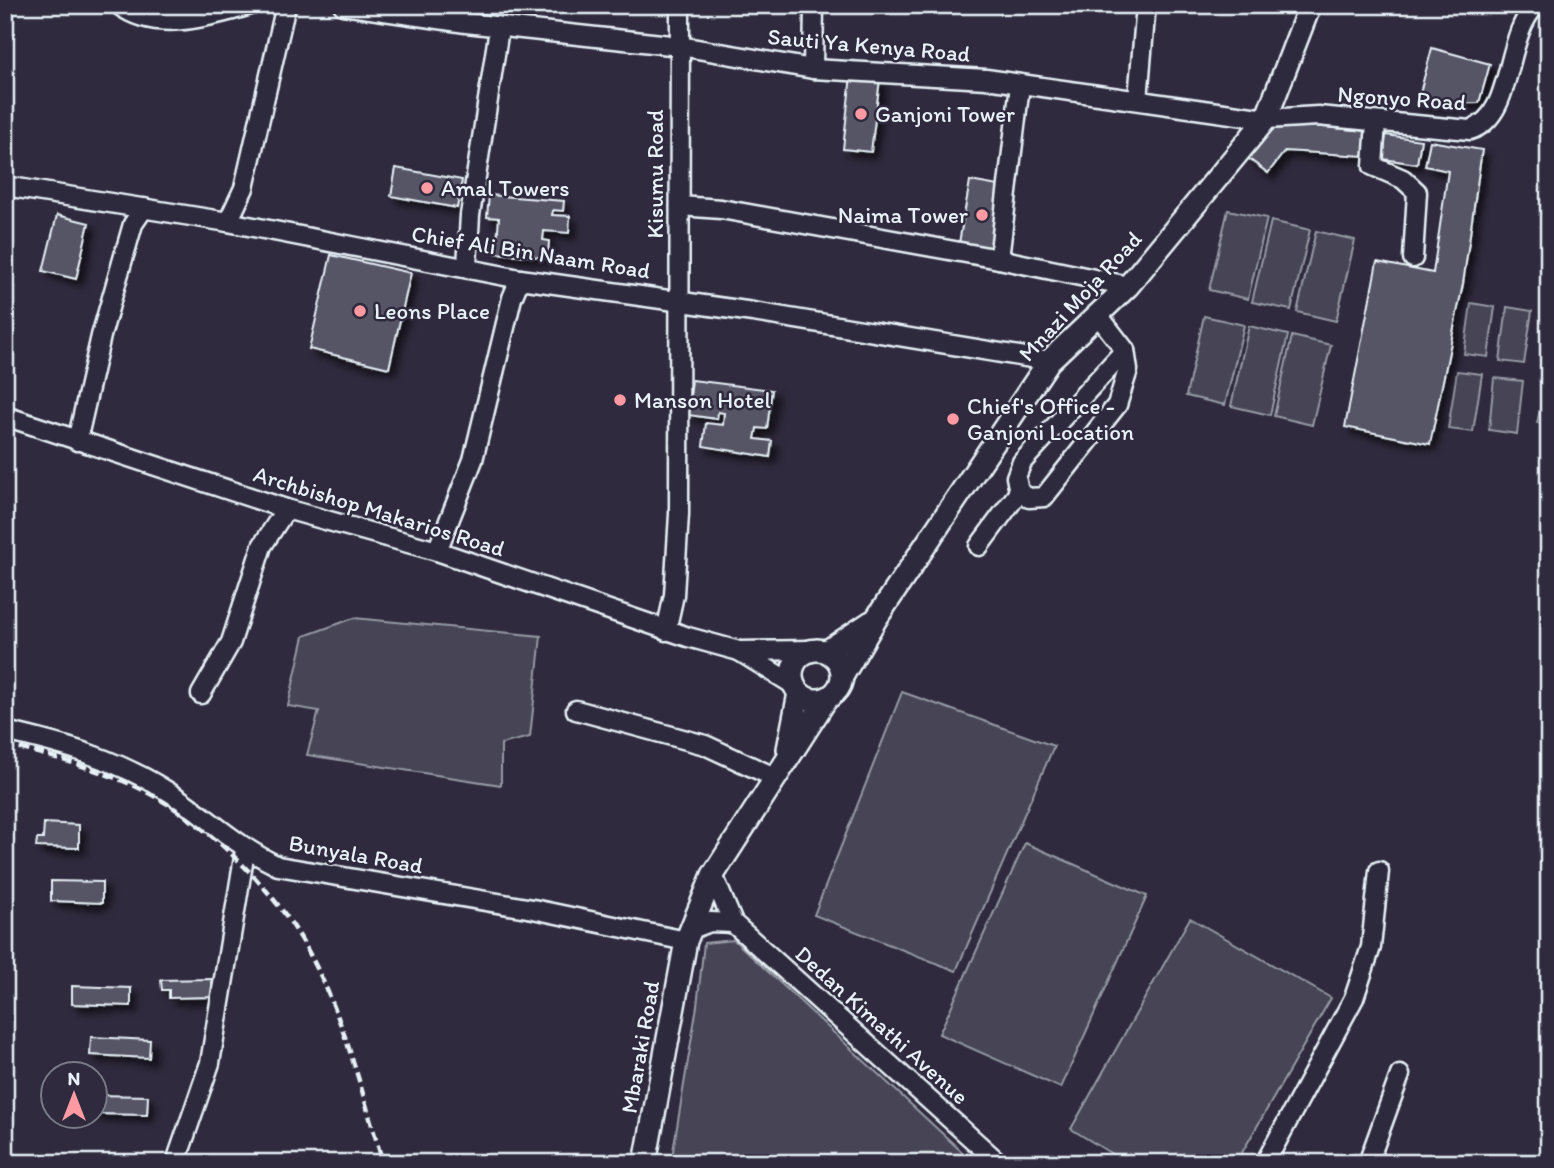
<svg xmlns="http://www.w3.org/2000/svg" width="1554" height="1168" font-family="Itim,sans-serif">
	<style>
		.green { fill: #464455; stroke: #979aa6; stroke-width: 2 }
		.building { fill: #575565; stroke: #e8f1f8; stroke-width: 2; filter: url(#shadow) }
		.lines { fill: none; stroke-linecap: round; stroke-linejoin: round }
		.minor-casing { stroke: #e8f1f8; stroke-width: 23 }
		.major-casing { stroke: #e8f1f8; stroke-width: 26 }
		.minor { stroke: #2f2a3d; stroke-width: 18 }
		.major { stroke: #2f2a3d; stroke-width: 21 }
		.rail { stroke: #e8f1f8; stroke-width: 4.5; stroke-dasharray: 10 5; stroke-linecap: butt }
		.poi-dot { fill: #ff9aa2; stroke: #2f2a3d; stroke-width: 2.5 }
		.labels { text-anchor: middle; stroke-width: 5; stroke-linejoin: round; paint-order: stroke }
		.street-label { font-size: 23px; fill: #e8f1f8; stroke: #2f2a3d }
		.poi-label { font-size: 23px; fill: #e8f1f8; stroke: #2f2a3d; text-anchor: start }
	</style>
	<defs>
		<filter id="shadow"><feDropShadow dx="6" dy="6" stdDeviation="3.5" flood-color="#0009"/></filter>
	</defs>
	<rect width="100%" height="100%" fill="#2f2a3d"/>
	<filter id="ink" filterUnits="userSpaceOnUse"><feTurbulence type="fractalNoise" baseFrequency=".0143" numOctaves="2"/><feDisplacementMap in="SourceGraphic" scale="14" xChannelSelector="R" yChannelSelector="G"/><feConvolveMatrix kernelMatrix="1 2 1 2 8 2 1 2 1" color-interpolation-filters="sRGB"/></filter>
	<g filter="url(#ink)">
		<g class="green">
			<path d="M1228,210L1267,218L1248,299L1209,290Z"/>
			<path d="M1271,221L1310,230L1291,310L1252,302Z"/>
			<path d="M1316,231L1355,240L1336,321L1297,312Z"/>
			<path d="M1471,303L1495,307L1488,357L1464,354Z"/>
			<path d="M1507,307L1532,311L1524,364L1500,361Z"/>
			<path d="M1204,316L1244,325L1225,405L1186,396Z"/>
			<path d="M1249,326L1288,335L1270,415L1231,406Z"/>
			<path d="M1292,336L1331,345L1312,425L1274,416Z"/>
			<path d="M1549,370V425L1537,423Z"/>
			<path d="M1457,371L1482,374L1473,432L1448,429Z"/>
			<path d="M1494,378L1523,381L1517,434L1489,430Z"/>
			<path d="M354,618L541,636L530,737L501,744V785L307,755L319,711L288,706L304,636Z"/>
			<path d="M902,692L1054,746L956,971L814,915Z"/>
			<path d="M1025,843L1147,896L1061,1088L939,1034Z"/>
			<path d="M1190,918L1331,998L1236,1163H1127L1071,1129Z"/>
			<path d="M734,940L974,1163H671L697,1006L704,943Z"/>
		</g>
		<g class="building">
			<path d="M1432,48L1490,64L1479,103L1417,104Z"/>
			<path d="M851,75L880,79L871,152L843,149Z"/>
			<path d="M1299,125L1368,131L1365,156L1285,151L1268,173L1245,156L1263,131Z"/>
			<path d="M1386,135L1421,140L1417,164L1383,159Z"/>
			<path d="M1430,141L1482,150L1463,284L1430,444L1345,427L1377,262L1433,273L1448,171L1425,166Z"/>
			<path d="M396,168L462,180L457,208L391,196Z"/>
			<path d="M970,181L1004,187L994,249L959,243Z"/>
			<path d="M489,195L564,201L563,211L553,210L552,215L570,216L569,233L544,231L543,240L549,241L548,258L496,253L499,218L487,217Z"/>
			<path d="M57,215L89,223L76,279L43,271Z"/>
			<path d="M331,255L411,273L389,368L309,349Z"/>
			<path d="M692,380L772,390L767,429L757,428L755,439L772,441L770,457L703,446L706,423L723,425L724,413L718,412L717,419L688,415Z"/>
			<path d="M44,823L79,825V848L36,847L37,839H43Z"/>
			<path d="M51,881L102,882V903L51,901Z"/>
			<path d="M212,979L213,997L169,998V990H162L161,980Z"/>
			<path d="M72,986L131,988V1006L72,1004Z"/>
			<path d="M91,1037L150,1040L149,1058L90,1055Z"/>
			<path d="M94,1095L148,1096L147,1115L94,1114Z"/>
		</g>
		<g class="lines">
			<defs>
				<g id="minor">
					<path d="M119,5C157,34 211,16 251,5"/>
					<path d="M343,5L466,23L680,46L813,69L986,79L1266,119L1318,116L1470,130C1515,116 1503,38 1536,5"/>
					<path d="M813,69L814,5"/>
					<path d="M1138,99L1146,5"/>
					<path d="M1376,122L1373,166L1403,179L1417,192L1413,258"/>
					<path d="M5,186L228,222L520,279L753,312L1049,361"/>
					<path d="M680,206L721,209L999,259L1128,286"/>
					<path d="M228,222L244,188L286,5"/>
					<path d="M999,259L1020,85"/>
					<path d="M467,266L470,215L499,29L503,27"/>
					<path d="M1098,315L1125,350"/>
					<path d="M1125,350L1128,370L1117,405L1044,497L1029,498L1019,492L1016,477L1022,462Z"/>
					<path d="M5,416L286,509L437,551L688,637L739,651L813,650"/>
					<path d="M77,441L101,336L133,224L144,208"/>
					<path d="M979,546L1019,492"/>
					<path d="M437,551L473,460L512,298L520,279"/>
					<path d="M666,631L674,595L679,514L680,5"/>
					<path d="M739,651L794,685"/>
					<path d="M201,694L231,642L262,546L286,509"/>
					<path d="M576,710L705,745L776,778"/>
					<path d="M5,731C62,744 117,759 167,791C207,816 234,845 278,866L533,909L686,941"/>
					<path d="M713,875L733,923L999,1163"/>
					<path d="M691,929L710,922L733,923"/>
					<path d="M178,1156L210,1063L245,851"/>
					<path d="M1265,1163L1354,998L1371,947L1379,871"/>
					<path d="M1368,1163L1400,1075"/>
				</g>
				<g id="major">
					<circle cx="817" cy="675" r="25"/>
					<path d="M827,651L871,622"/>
					<path d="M843,675L876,619L1049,361L1128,286L1266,119L1310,5"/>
					<path d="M788,749L799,693"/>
					<path d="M645,1163L686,941L713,875L827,698"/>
				</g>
			</defs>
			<use href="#minor" class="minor-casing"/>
			<use href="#major" class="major-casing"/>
			<use href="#minor" class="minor"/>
			<use href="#major" class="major"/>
			<path class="rail" d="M5,745C45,754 84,765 123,781C191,808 267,879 303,942C342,1009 361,1089 383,1163"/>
		</g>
	</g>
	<g class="poi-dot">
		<circle cx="861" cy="114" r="7"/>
		<circle cx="427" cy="188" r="7"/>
		<circle cx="982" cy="215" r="7"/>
		<circle cx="360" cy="311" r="7"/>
		<circle cx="620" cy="400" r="7"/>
		<circle cx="953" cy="419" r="7"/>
	</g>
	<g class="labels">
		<g class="street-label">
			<text transform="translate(869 45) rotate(5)" y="8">Sauti Ya Kenya Road</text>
			<text transform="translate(1402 98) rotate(4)" y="8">Ngonyo Road</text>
			<text transform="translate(655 174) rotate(-90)" y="8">Kisumu Road</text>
			<text transform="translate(531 252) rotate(9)" y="8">Chief Ali Bin Naam Road</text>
			<text transform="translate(1080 296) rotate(-47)" y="8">Mnazi Moja Road</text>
			<text transform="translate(379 511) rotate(17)" y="8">Archbishop Makarios Road</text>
			<text transform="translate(356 854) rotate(10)" y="8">Bunyala Road</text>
			<text transform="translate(882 1025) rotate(42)" y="8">Dedan Kimathi Avenue</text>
			<text transform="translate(640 1047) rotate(-80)" y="8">Mbaraki Road</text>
		</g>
		<g class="poi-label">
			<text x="875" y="122">Ganjoni Tower</text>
			<text x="441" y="196">Amal Towers</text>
			<text x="968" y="223" text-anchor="end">Naima Tower</text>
			<text x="374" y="319">Leons Place</text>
			<text x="634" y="408">Manson Hotel</text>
			<text x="967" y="414">Chief's Office -<tspan x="967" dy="26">Ganjoni Location</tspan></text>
		</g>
	</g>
	<rect width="1554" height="1168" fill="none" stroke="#2f2a3d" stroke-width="28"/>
	<rect x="14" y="14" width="1526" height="1140" fill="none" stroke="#e8f1f8" stroke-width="2.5" filter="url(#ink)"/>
	<g transform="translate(74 1095)"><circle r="33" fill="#2f2a3d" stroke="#797a88" stroke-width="2"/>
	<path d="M0-5L12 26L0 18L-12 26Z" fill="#ff9aa2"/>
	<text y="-10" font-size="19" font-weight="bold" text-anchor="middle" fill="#e8f1f8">N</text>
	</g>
</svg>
